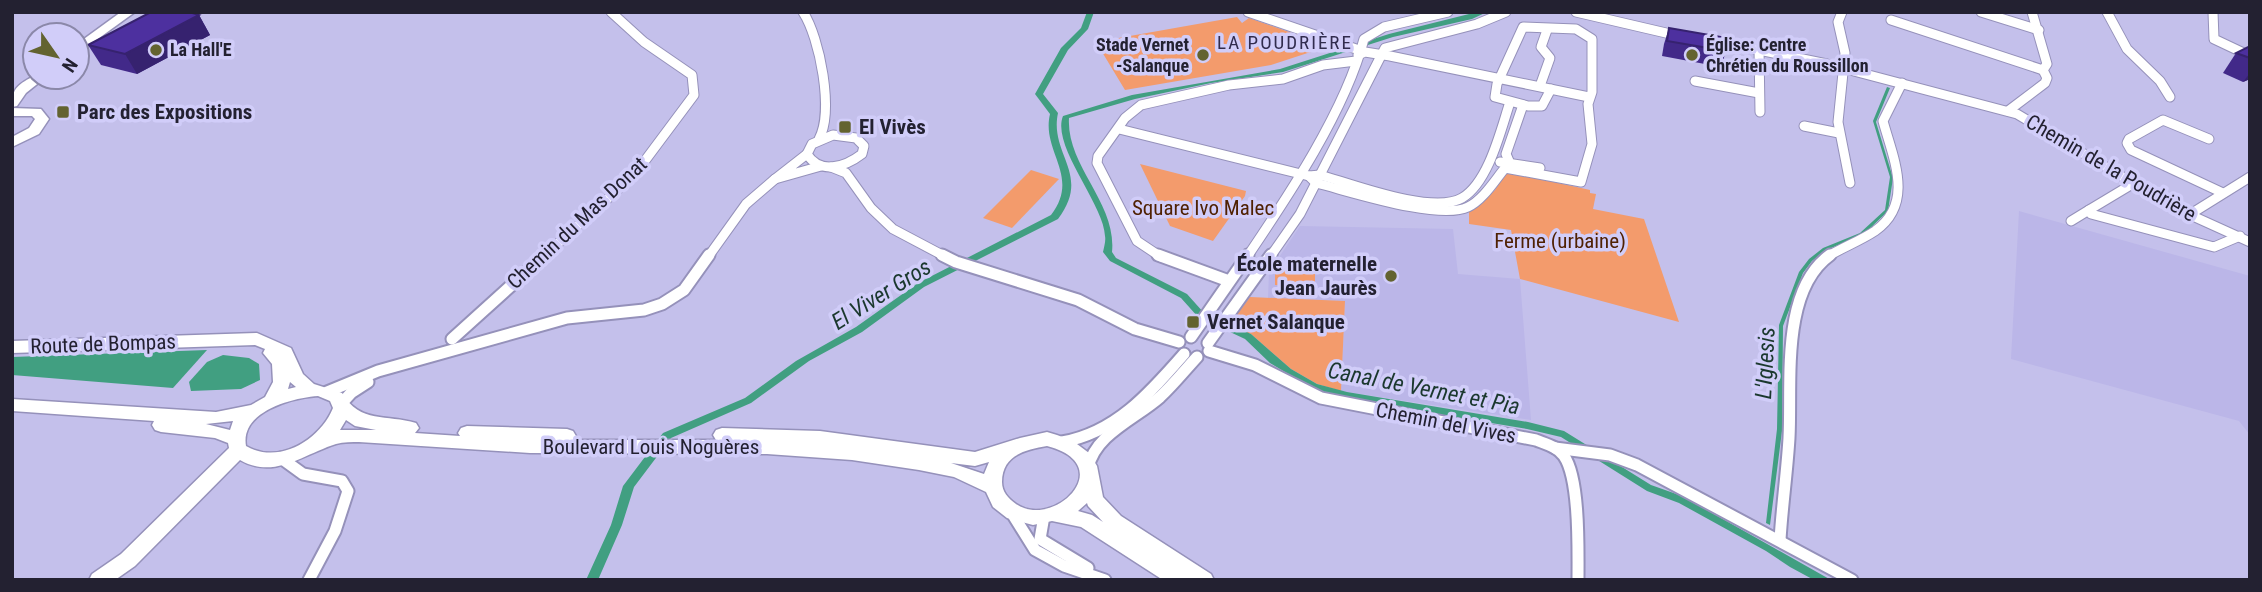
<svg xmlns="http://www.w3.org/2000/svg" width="2262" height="592" font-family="'Roboto Condensed',sans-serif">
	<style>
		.built { fill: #bbb6e8 }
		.green { fill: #f39b6c }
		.water { fill: #419f81 }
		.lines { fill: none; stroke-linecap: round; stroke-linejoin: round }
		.street-far1-casing { stroke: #9591ba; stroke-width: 11 }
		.street-casing { stroke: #9591ba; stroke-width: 15 }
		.secondary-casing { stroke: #9591ba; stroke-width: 3 }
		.street-far1 { stroke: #fff; stroke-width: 9 }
		.street { stroke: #fff; stroke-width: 11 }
		.secondary { fill: #fff; fill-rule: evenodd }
		.wall { fill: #422989 }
		.shaded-wall { fill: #36226f }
		.building { fill: #4d309f; stroke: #36226f; stroke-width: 2 }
		.poi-dot { fill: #636330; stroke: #d1cdf9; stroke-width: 2.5 }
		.labels { text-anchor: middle; stroke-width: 7; stroke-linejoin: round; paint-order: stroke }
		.far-poi-label { font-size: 18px; font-weight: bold; fill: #232131; stroke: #d1cdf9; text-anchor: start }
		.far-neighbourhood-label { font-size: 19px; letter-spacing: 2px; fill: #312c4e; stroke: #d1cdf9 }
		.poi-label { font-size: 21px; font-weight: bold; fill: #232131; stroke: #d1cdf9; text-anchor: start }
		.street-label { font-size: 21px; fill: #232131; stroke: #d1cdf9 }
		.park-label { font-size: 21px; fill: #4f2103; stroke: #d1cdf9 }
		.water-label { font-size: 23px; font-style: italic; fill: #1b382e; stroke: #d1cdf9 }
	</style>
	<rect width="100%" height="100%" fill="#c4c0eb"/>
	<g class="built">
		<path d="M2019,211L2250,276V435L2239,421L2011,359Z"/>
		<path d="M1300,226L1453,229L1458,274L1520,279L1531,420L1341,391L1345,301L1268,298L1269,272Z"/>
	</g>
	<g class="green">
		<path d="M1237,17L1242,23L1249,18L1329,46L1271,65L1125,90L1096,42Z"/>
		<path d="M1140,164L1246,191L1245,196L1213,241L1170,226Z"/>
		<path d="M1031,170L1059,179L1012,228L983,218Z"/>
		<path d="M1509,172L1590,190V193L1596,194L1593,209L1644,219L1679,322L1520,279L1511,230L1469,224V212L1495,190L1503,176Z"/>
		<path d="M1275,270L1315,272V288L1275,285Z"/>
		<path d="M1250,297L1345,301L1341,391L1317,384L1291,369L1251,334L1229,325Z"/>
	</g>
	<g class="water">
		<path d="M1087,12H1094L1088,29L1068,50L1043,94L1058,113C1049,155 1092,174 1058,219L924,287L862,332L809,361L751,403L671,438L634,487L622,525L598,580H586L611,525L623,486L663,433L745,398L796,361L856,327L918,283L1051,215C1081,176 1041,152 1050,114L1035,94L1061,48L1081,28Z"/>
		<path d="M1477,12H1487L1472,19L1393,37L1283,72L1211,83L1135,99L1069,118C1066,166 1117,203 1112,252L1116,258L1187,294L1204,313L1251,334L1291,369L1317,384L1347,392L1528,422L1564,431L1651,485L1682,496L1831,580H1814L1790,567L1766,551L1679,503L1647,491L1561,437L1527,429L1346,399L1313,389L1270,363L1245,339L1198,317L1181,298L1110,261L1103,252C1104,247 1106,241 1105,236C1104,204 1051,146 1063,116L1132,95L1280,69L1389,34Z"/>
		<path d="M1887,87L1890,88L1876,122L1893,178L1888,211L1863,235L1826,250L1812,261L1803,273L1783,326L1782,431L1770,525L1766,523L1777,429L1779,325L1799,272L1809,259L1823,248L1860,233L1885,210L1890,177L1873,121Z"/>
		<path d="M207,350L173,388L12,375V357Z"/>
		<path d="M223,355L249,358L259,364L260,380L241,389L191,391L189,382L207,362Z"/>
	</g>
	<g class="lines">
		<defs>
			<g id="street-far1">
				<path d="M803,12C820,38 834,111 819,139"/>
				<path d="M1248,12L1359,50"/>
				<path d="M1576,12L1679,36"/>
				<path d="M1842,12L1838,22L1845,53L1838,122L1850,183"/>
				<path d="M1981,12L2039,30"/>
				<path d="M2107,12L2127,49L2160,81L2170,97"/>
				<path d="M2213,12L2214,39L2250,56"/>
				<path d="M1891,20L2043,70"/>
				<path d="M1715,41L1827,64L2017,114L2175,208L2250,242"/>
				<path d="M1759,49L1760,112"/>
				<path d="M1358,55L1365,52L1390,56L1589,97"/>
				<path d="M1695,81L1759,93"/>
				<path d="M1540,86L1550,58L1541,47L1547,30"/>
				<path d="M2008,111L2045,83L2047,78L2043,70L2047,64L2032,12"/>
				<path d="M1804,126L1839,133"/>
				<path d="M1119,129L1309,176L1320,175C1352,184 1432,215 1462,198C1489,182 1501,129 1510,102"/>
				<path d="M833,135L856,138L864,146L862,154C845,167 820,175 807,154L812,144Z"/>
				<path d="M2209,139L2163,120L2129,139L2127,143L2131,150L2223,193"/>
				<path d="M807,154L775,179L821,166"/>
				<path d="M1509,161L1506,154L1523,105"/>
				<path d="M1500,162L1540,168"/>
				<path d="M831,167L846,173L871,208L893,229L946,257"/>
				<path d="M1309,176L1316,183C1349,191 1439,221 1468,207C1483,200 1495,180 1505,168L1581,182L1592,144L1588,104L1592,92V39L1576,29L1523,27L1497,84L1495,97L1528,106H1542L1551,89"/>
				<path d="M2134,183L2089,210L2091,214L2214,247L2240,236"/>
				<path d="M2189,215L2250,177"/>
				<path d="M2071,221L2089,210"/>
				<path d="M543,257L635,174L694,95L692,75L644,42L611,12"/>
				<path d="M708,257L746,204L775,179"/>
				<path d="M1161,257L1137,241L1097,163L1098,156L1125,118L1141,105L1229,85L1283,79L1323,65L1356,61"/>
				<path d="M1247,257C1289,195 1345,111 1364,39L1384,27L1448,12"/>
				<path d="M1270,257L1300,214L1385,48L1477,24L1506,12"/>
				<path d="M1827,257C1843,247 1860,241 1875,231C1915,203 1893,158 1883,121L1902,83"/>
			</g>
			<g id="street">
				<path d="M942,255L956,262L1078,300L1135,329L1179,342"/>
				<path d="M1158,255L1229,281"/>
				<path d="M1191,337L1248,255"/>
				<path d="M452,339L545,255"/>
				<path d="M1208,343L1271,255"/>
				<path d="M1209,351L1255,365L1321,398L1536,440C1546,444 1558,447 1564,456C1580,479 1578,551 1578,580"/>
				<path d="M327,392L378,371L567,318L644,310L662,304L684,290L709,255"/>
				<path d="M341,404L351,393L368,382"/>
				<path d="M1062,442C1115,433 1150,393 1184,354"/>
				<path d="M1555,448L1610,455L1637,465L1852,580"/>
				<path d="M281,458L303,474L342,481L348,491L335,531L309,580"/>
				<path d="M1088,468C1095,434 1135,419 1160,397C1173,385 1185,370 1197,357"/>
				<path d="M1010,510L1035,550L1064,566L1105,580"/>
				<path d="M1044,516L1040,539L1088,568"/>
				<path d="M1780,540C1782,506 1787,472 1789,438C1792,383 1780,291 1830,255"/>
			</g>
			<g id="secondary">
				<path d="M121,12H135L77,54V44Z"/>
				<path d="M35,75V77H46L26,93L17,106L12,107C12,86 19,85 35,75Z"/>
				<path d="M12,108L41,109L49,119L39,134L12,147V137L29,128L35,119L32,116H12Z"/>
				<path d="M257,333L291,348L303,374L314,384L342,393C360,424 387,414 416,423L419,428L415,433L460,436L458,433L461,428L467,426L567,429L573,431L576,436L574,440H716L713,435L716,430L722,428L820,431L975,452L1020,438L1047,432L1057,435L1073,441L1089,453L1097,466L1103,497L1121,516L1211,574L1214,580H1163L1081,527L1052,521L1033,525L1007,518L993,507L986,492L954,477L919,470L852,460L767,454L530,453L359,442C352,442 344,442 336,444C304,454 274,480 240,460L135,566L115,580H89L92,574L121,554L229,448L228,443L215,438L161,432L155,430L152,425L154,421L12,411V399L216,412L251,405L265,397L273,382L272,364L263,353L265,349L255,345L12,353V341ZM290,382L296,387L288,389ZM318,396L330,401L333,408C320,440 279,465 246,446C240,412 291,398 318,396ZM346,420L355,426L376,430H340ZM233,421L230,430L206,424ZM1047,446C1120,465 1054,530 1016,504C1008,498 1002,492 1002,482C1002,455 1025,450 1047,446ZM989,462L984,474L951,463L975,466ZM1087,503L1088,506L1103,522L1092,515L1078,511Z"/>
			</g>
		</defs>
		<use href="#street-far1" class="street-far1-casing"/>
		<use href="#street" class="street-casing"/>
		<use href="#secondary" class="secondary-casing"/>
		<use href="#street-far1" class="street-far1"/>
		<use href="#street" class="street"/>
		<use href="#secondary" class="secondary"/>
	</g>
	<g class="wall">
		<path d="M199,15L210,35L137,74L101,65L88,45Z"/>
		<path d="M1669,28L1726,51L1721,67L1662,56L1664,44Z"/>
		<path d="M2250,46V79L2243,82L2223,73L2236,53Z"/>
	</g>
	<g class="shaded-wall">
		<path d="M199,15L210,35L137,74L125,54Z"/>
		<path d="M2250,73V79L2243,82Z"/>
	</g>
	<g class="building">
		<path d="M151,12H189L199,15L125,54L88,45Z"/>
		<path d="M1669,28L1727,38L1726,51L1667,41Z"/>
		<path d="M2250,46V58L2236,53Z"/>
	</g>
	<g class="poi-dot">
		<circle cx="156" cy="50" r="7"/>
		<circle cx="1203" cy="55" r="7"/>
		<circle cx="1692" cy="55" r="7"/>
		<rect x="56" y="105" width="14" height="14" rx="3.5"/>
		<rect x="838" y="120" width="14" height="14" rx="3.5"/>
		<circle cx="1391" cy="276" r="7"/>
		<rect x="1186" y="315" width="14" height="14" rx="3.5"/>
	</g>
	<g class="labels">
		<g class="far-poi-label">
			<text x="1189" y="51" text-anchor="end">Stade Vernet<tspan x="1189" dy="21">-Salanque</tspan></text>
			<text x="1706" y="51">Église: Centre<tspan x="1706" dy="21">Chrétien du Roussillon</tspan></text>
			<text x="170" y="56">La Hall'E</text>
		</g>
		<g class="far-neighbourhood-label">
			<text x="1285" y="49">LA POUDRIÈRE</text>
		</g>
		<g class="poi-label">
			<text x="77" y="119">Parc des Expositions</text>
			<text x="859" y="134">El Vivès</text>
			<text x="1377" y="271" text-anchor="end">École maternelle<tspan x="1377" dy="24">Jean Jaurès</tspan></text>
			<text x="1207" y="329">Vernet Salanque</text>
		</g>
		<g class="street-label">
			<text transform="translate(2111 168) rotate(30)" y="7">Chemin de la Poudrière</text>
			<text transform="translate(577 223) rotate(-43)" y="7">Chemin du Mas Donat</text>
			<text transform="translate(103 344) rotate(-2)" y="7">Route de Bompas</text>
			<text transform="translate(1446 423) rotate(11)" y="7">Chemin del Vives</text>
			<text x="651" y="454">Boulevard Louis Noguères</text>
		</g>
		<g class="park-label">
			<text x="1203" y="215">Square Ivo Malec</text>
			<text x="1560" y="248">Ferme (urbaine)</text>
		</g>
		<g class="water-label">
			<text transform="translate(881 294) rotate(-32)" y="8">El Viver Gros</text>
			<text transform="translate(1765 363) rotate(-87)" y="8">L'Iglesis</text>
			<text transform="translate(1424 388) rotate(11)" y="8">Canal de Vernet et Pia</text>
		</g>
	</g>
	<rect width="2262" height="592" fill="none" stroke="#232131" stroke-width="28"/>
	<g transform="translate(56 56) rotate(124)"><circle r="33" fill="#d1cdf9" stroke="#8b88a9" stroke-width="2"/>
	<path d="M0-5L12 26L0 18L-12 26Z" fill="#636330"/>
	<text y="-10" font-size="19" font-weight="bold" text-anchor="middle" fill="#232131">N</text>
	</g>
</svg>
